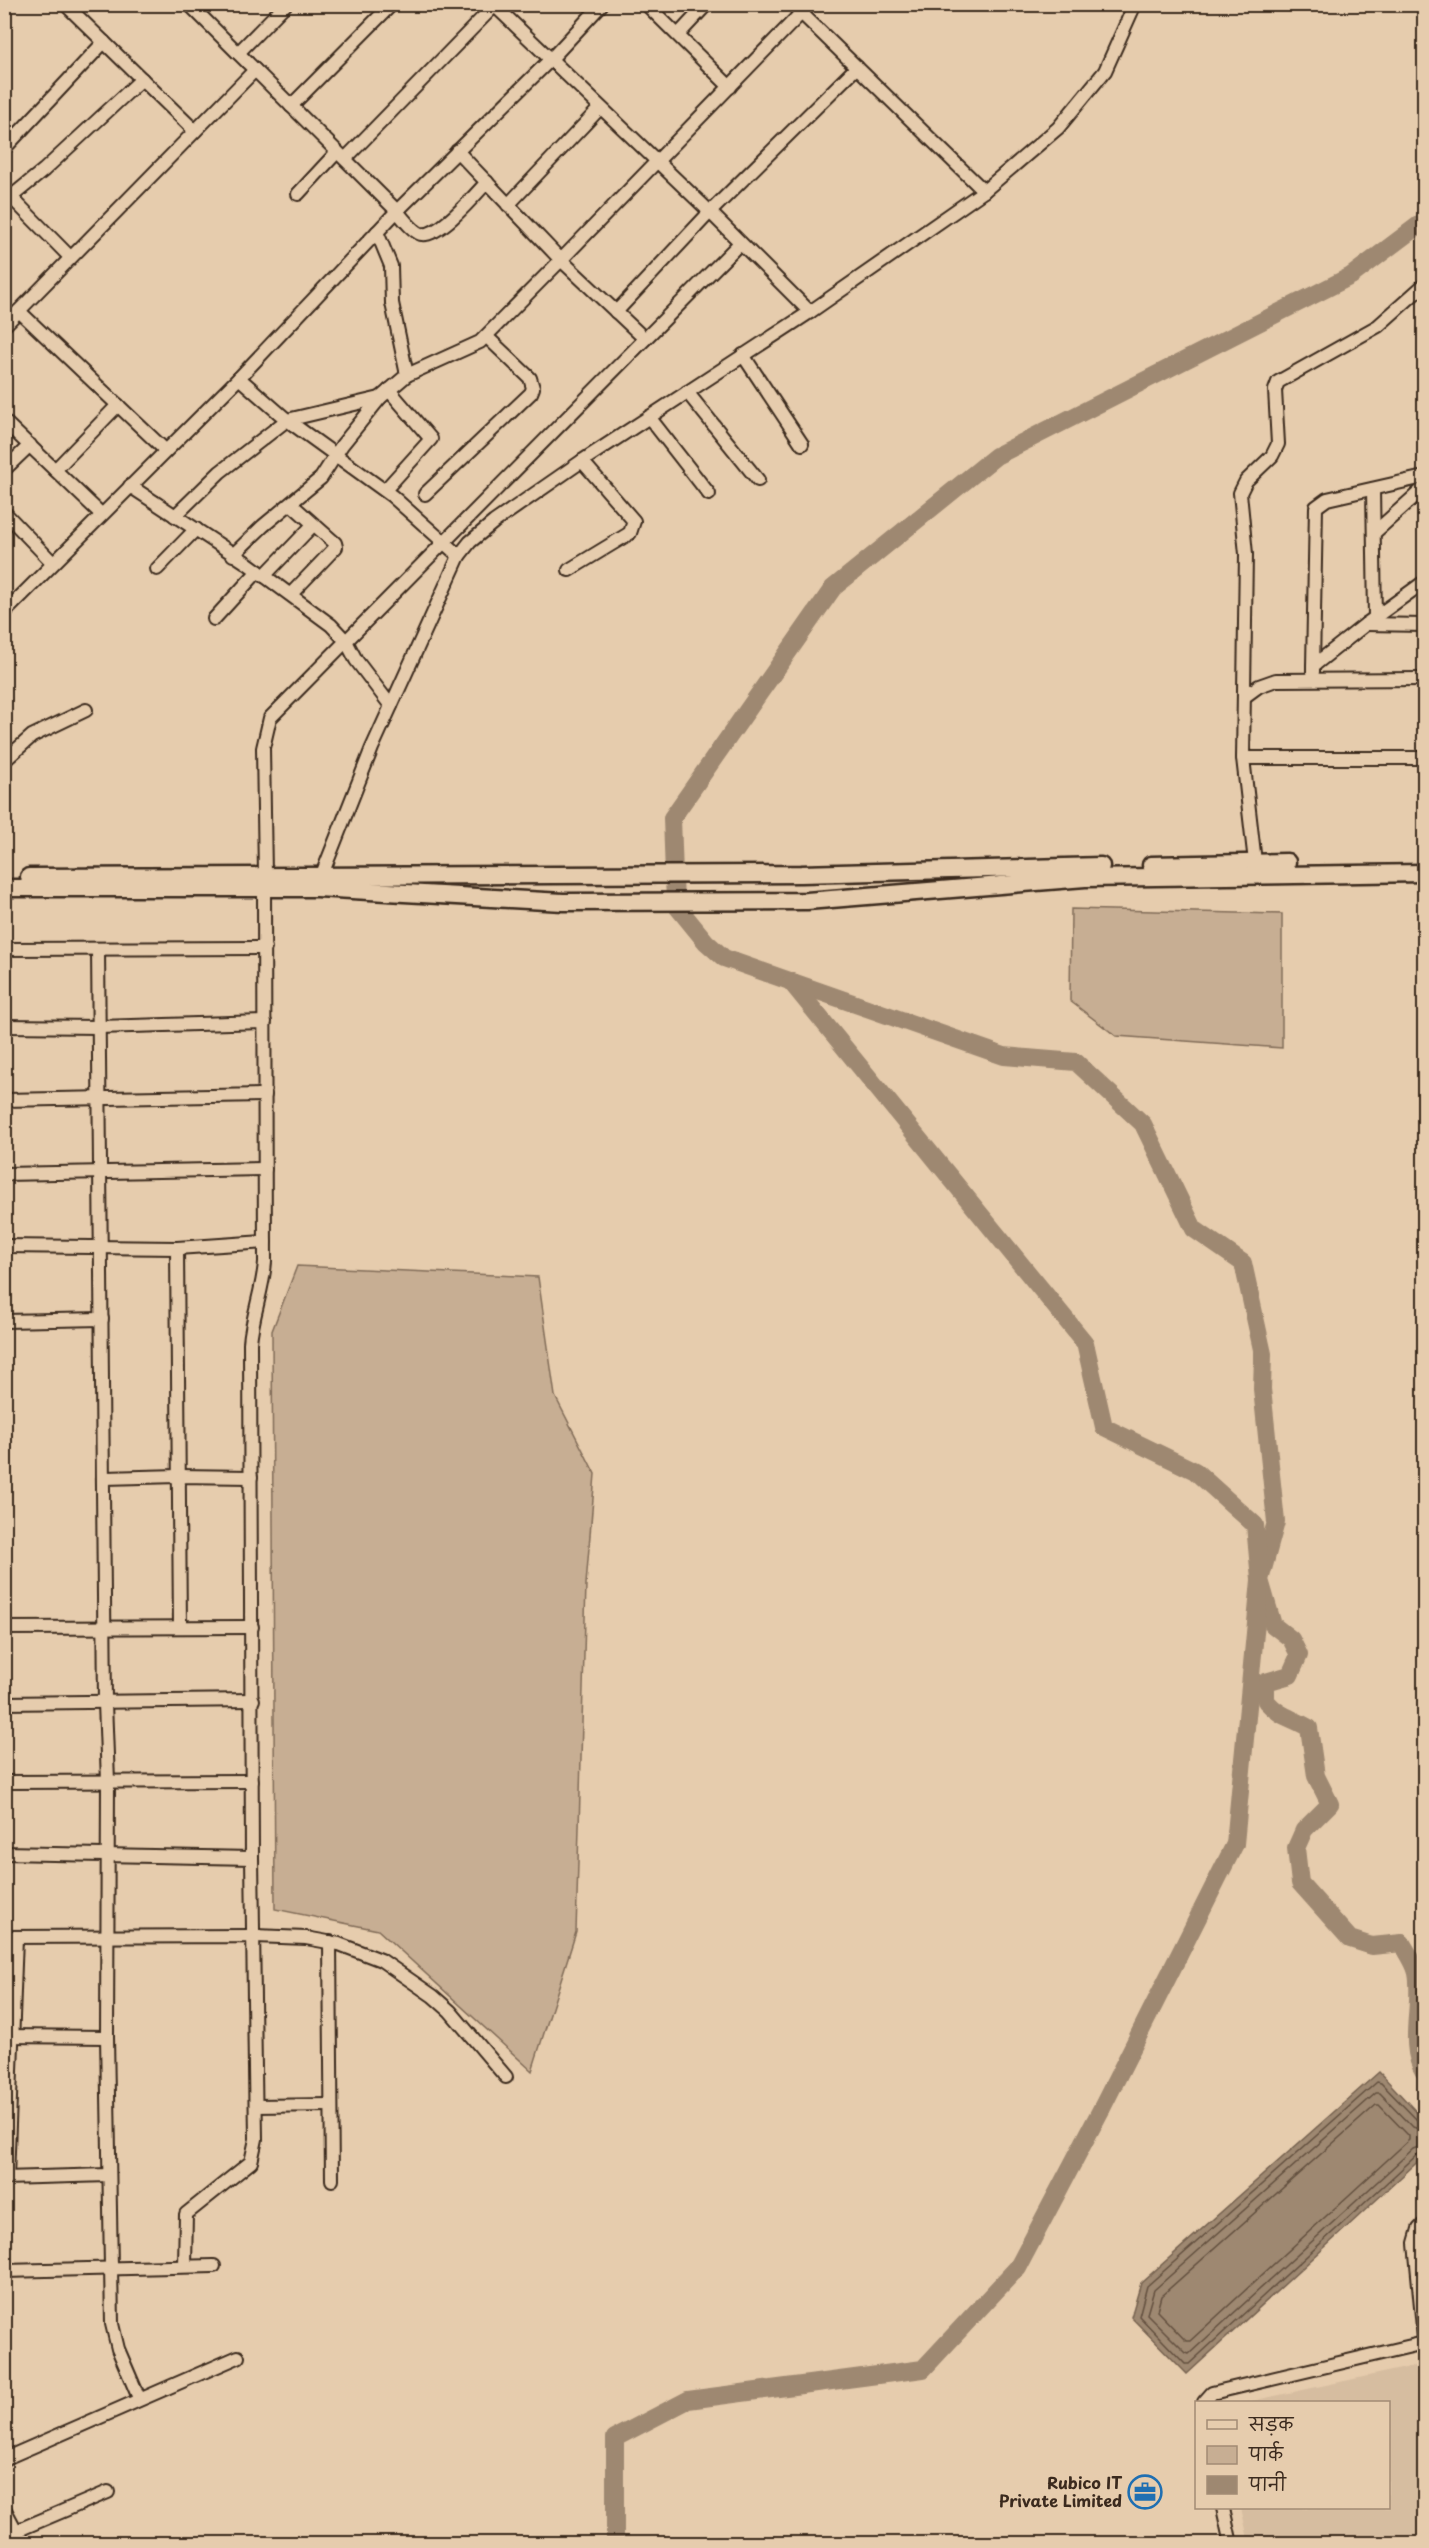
<svg xmlns="http://www.w3.org/2000/svg" width="1429" height="2548" font-family="'Playpen Sans','Playpen Sans Deva',sans-serif">
	<style>
		.built { fill: #d6bda0 }
		.green { fill: #c7ae93; stroke: #816c58; stroke-width: 1.5 }
		.water { fill: #9e8871; stroke: #766250; stroke-width: 1.5 }
		.lines { fill: none; stroke-linecap: round; stroke-linejoin: round }
		.shore { stroke: #63503f; stroke-width: 1.5 }
		.river { stroke: #9e8871; stroke-width: 18 }
		.minor-casing { stroke: #3b2a1e; stroke-width: 16 }
		.major-casing { stroke: #3b2a1e; stroke-width: 21 }
		.minor { stroke: #e6ccad; stroke-width: 12 }
		.major { stroke: #e6ccad; stroke-width: 16 }
		.labels { text-anchor: middle; stroke-width: 4.5; stroke-linejoin: round; paint-order: stroke }
		.poi-label { font-size: 16px; font-weight: bold; fill: #3b2a1e; stroke: #e6ccad; text-anchor: end }
	</style>
	<rect width="100%" height="100%" fill="#e6ccad"/>
	<filter id="ink" filterUnits="userSpaceOnUse"><feTurbulence type="fractalNoise" baseFrequency=".0167" numOctaves="2"/><feDisplacementMap in="SourceGraphic" scale="12" xChannelSelector="R" yChannelSelector="G"/><feConvolveMatrix kernelMatrix="1 2 1 2 8 2 1 2 1" color-interpolation-filters="sRGB"/></filter>
	<g filter="url(#ink)">
		<path class="built" d="M1424,2364V2543H1249L1241,2508H1388V2402H1247Z"/>
		<g class="green">
			<path d="M1071,909L1282,914V1048L1116,1036L1070,1001Z"/>
			<path d="M297,1266L538,1277L555,1396L595,1474L586,1584L576,1932L532,2071L378,1930L275,1909L272,1331Z"/>
		</g>
		<path class="water" d="M1379,2072L1424,2120V2156L1187,2374L1131,2317L1141,2283Z"/>
		<g class="lines">
			<g class="shore">
				<path d="M1376,2105H1379L1409,2136V2140L1190,2341H1186L1157,2311L1161,2296Z"/>
				<path d="M1424,2123L1418,2121L1381,2083L1377,2082L1147,2286L1139,2316L1185,2364H1189L1418,2154L1424,2152"/>
				<path d="M1424,2131L1413,2127L1380,2093H1376L1154,2290L1147,2314L1186,2353L1189,2354L1413,2149L1424,2145"/>
			</g>
			<g class="river">
				<path d="M1424,221L1351,276L996,456L833,588L672,818L675,904L706,942L724,958L1004,1056L1076,1062L1143,1124L1194,1229L1243,1263L1263,1354L1262,1389L1276,1522L1260,1580L1273,1625L1291,1639L1299,1655L1290,1675L1266,1682V1701C1281,1718 1291,1717 1309,1728L1316,1776L1330,1804L1304,1830L1296,1848L1300,1883L1350,1939L1372,1946L1402,1943C1407,1952 1415,1963 1417,1973C1423,2005 1407,2045 1424,2072"/>
				<path d="M615,2544V2438L688,2400L923,2369L1018,2267L1103,2106L1235,1844L1260,1580L1255,1525L1195,1471L1104,1427L1085,1343L791,982"/>
			</g>
			<defs>
				<g id="minor">
					<path d="M65,4L195,131"/>
					<path d="M189,4L238,53L286,4"/>
					<path d="M493,4L710,212L810,312"/>
					<path d="M646,4L730,87"/>
					<path d="M792,4L984,191"/>
					<path d="M678,35L707,4"/>
					<path d="M238,53L397,211L550,60L602,4"/>
					<path d="M291,106L392,4"/>
					<path d="M4,149L104,42"/>
					<path d="M457,151L561,260L810,4"/>
					<path d="M345,159L496,4"/>
					<path d="M4,188L11,197L44,170L142,79"/>
					<path d="M298,194L337,152"/>
					<path d="M11,197L70,257"/>
					<path d="M508,205L600,108"/>
					<path d="M377,232L391,266L392,303L407,375"/>
					<path d="M19,311L165,450"/>
					<path d="M616,312L710,212L857,67"/>
					<path d="M4,326L255,70"/>
					<path d="M743,355L802,444"/>
					<path d="M239,378L287,420L392,496L459,556"/>
					<path d="M687,392L758,480"/>
					<path d="M649,417L709,494"/>
					<path d="M4,421L101,514"/>
					<path d="M4,470L30,445"/>
					<path d="M55,470L118,405"/>
					<path d="M130,486L247,563L331,625L346,641L356,660L391,706"/>
					<path d="M1373,489L1375,617"/>
					<path d="M385,490L431,439L389,390"/>
					<path d="M425,494L531,393L533,388L530,378L487,337"/>
					<path d="M291,504L335,543L336,547L291,594"/>
					<path d="M4,512L53,563"/>
					<path d="M175,516L220,472L287,420L380,398"/>
					<path d="M1374,533L1424,488"/>
					<path d="M233,555L263,526L321,478L342,445L380,398L407,375L480,342L561,260L645,339"/>
					<path d="M157,569L196,529"/>
					<path d="M569,570L630,533L634,521L582,461"/>
					<path d="M264,576L313,525"/>
					<path d="M4,613L239,378L397,211C403,218 412,231 421,234C439,238 475,195 487,182"/>
					<path d="M214,619L258,571"/>
					<path d="M1366,624L1424,625"/>
					<path d="M1313,666L1316,507L1327,499L1424,477"/>
					<path d="M1313,672V666L1366,624L1424,582"/>
					<path d="M1244,697L1259,686L1276,680L1424,679"/>
					<path d="M1243,758H1424"/>
					<path d="M4,761L32,736L86,710"/>
					<path d="M1255,862L1243,758L1246,554L1240,493L1246,481L1272,456L1278,444L1275,390L1278,382L1378,326L1424,285"/>
					<path d="M265,874L263,748L270,718L740,243"/>
					<path d="M319,882L372,748L459,556L470,542L494,522L582,461L810,312L984,191L1058,128L1105,71L1135,4"/>
					<path d="M4,949L265,948"/>
					<path d="M98,949L105,1703L108,1781L107,2037L112,2324L118,2349L139,2398"/>
					<path d="M4,1026L99,1027L265,1022"/>
					<path d="M4,1100L265,1095"/>
					<path d="M4,1174L265,1169"/>
					<path d="M4,1246L177,1248L265,1242"/>
					<path d="M177,1248L180,1627"/>
					<path d="M4,1321L102,1319"/>
					<path d="M105,1478L178,1476L251,1477"/>
					<path d="M4,1628L252,1627"/>
					<path d="M4,1703L253,1700"/>
					<path d="M4,1782L252,1781"/>
					<path d="M4,1853L252,1858"/>
					<path d="M4,1937L255,1936L306,1938L339,1944L381,1960L433,1996L450,2011L506,2077"/>
					<path d="M330,1942L332,2180"/>
					<path d="M6,2036L107,2037"/>
					<path d="M256,2106L331,2105"/>
					<path d="M4,2178L109,2175"/>
					<path d="M7,2178L16,1937"/>
					<path d="M1424,2224L1419,2229L1415,2243L1424,2338"/>
					<path d="M185,2266L186,2214L251,2162L256,2139L252,1858L250,1343C252,1316 263,1290 265,1262L264,888"/>
					<path d="M4,2271L214,2266"/>
					<path d="M1204,2402L1212,2393L1424,2343"/>
					<path d="M4,2459L238,2357"/>
					<path d="M4,2508L23,2544"/>
					<path d="M1223,2508L1231,2544"/>
					<path d="M16,2531L108,2492"/>
				</g>
				<g id="major">
					<path d="M1151,865L1287,862"/>
					<path d="M29,877L801,874L1101,866"/>
					<path d="M4,888H317L563,902L807,901L1085,878L1424,873"/>
				</g>
			</defs>
			<use href="#minor" class="minor-casing"/>
			<use href="#major" class="major-casing"/>
			<use href="#minor" class="minor"/>
			<use href="#major" class="major"/>
		</g>
	</g>
	<defs>
		<symbol id="office-ring" viewBox="-11 -11 22 22"><circle r="9.5" fill="#e6ccad" stroke="#1f6fb2" stroke-width="1.5"/><path d="M-6-3h4V-5.5h4V-3h4V5H-6ZM-1-4.5V-3h2v-1.5ZM-6 0V1H6V0Z" fill="#1f6fb2"/></symbol>
	</defs>
	<g fill-rule="evenodd">
		<use href="#office-ring" x="1126" y="2473" width="38" height="38"/>
	</g>
	<g class="labels">
		<g class="poi-label">
			<text x="1122" y="2489">Rubico IT<tspan x="1122" dy="18">Private Limited</tspan></text>
		</g>
	</g>
	<rect width="1429" height="2548" fill="none" stroke="#e6ccad" stroke-width="24"/>
	<rect x="12" y="12" width="1405" height="2524" fill="none" stroke="#3b2a1e" stroke-width="2" filter="url(#ink)"/>
	<rect x="1195" y="2401" width="195" height="108" fill="#e6ccad" stroke="#a28b74" stroke-width="1.5"/>
	<rect x="1207" y="2420" width="30" height="9" fill="#e6ccad" stroke="#a28b74" stroke-width="1.5"/>
	<text x="1249" y="2431" font-size="18" fill="#3b2a1e">सड़क</text>
	<rect x="1207" y="2446" width="30" height="18" fill="#c7ae93" stroke="#a28b74" stroke-width="1.5"/>
	<text x="1249" y="2461" font-size="18" fill="#3b2a1e">पार्क</text>
	<rect x="1207" y="2476" width="30" height="18" fill="#9e8871" stroke="#a28b74" stroke-width="1.5"/>
	<text x="1249" y="2491" font-size="18" fill="#3b2a1e">पानी</text>
</svg>
